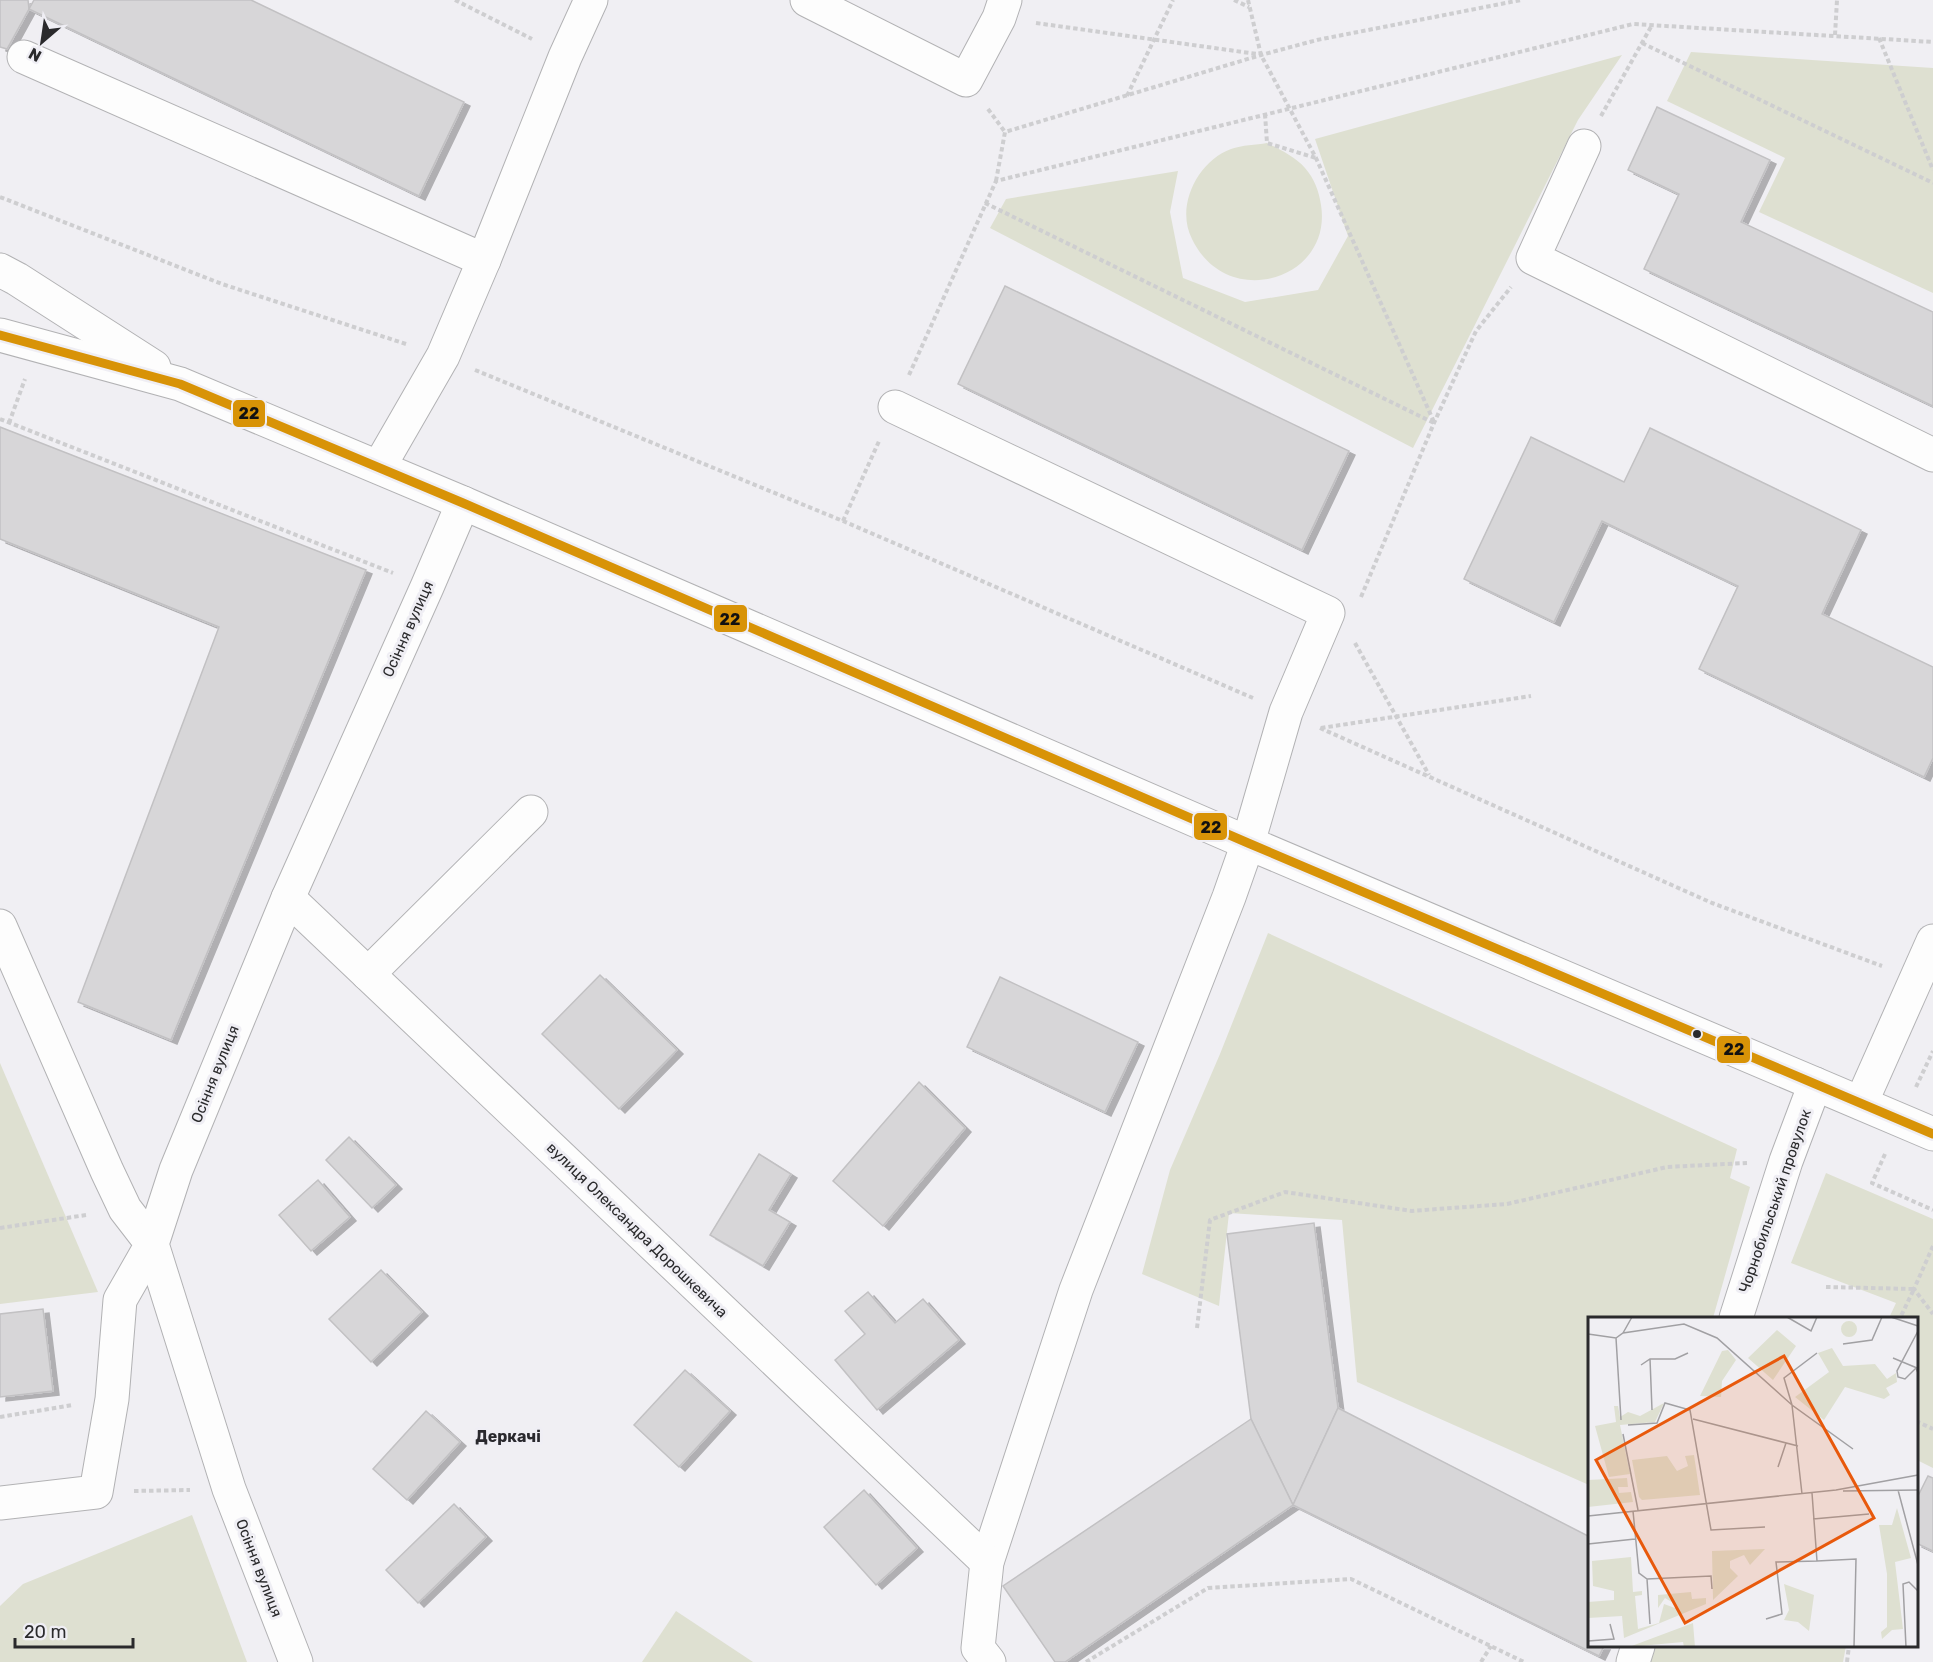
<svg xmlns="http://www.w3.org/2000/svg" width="1933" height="1662" font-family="Rubik,sans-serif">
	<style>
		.green { fill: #dee0d1 }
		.building { fill: #d7d6d8; stroke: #c2c1c3; stroke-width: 1.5; filter: url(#shadow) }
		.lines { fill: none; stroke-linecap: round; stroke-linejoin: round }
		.minor-casing { stroke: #b2b2b4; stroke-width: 35 }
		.major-casing { stroke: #b2b2b4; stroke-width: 35 }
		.path { stroke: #ceced0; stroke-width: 4; stroke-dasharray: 4.5 3; stroke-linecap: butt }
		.minor { stroke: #fdfdfd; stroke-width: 33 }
		.major { stroke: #fdfdfd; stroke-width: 33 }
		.bus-1-casing { stroke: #efeef4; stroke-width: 14 }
		.bus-1 { stroke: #d89307; stroke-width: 9 }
		.bus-dot { fill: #2a2a2c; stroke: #efeef4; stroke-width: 2 }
		.labels { text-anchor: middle; stroke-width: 6; stroke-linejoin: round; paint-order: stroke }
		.street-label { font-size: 15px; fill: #2a2a2c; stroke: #efeef4 }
		.neighbourhood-label { font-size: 16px; font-weight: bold; fill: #2a292e; stroke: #efeef4 }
		.inset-road { fill: none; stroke: #a1a0a3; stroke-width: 1.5 }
		.view { fill: #e8590c; fill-opacity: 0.15; stroke: #e8590c; stroke-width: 3 }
		.inset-edge { fill: none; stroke: #2a2a2c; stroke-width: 3 }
		.line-badge { stroke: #efeef4; stroke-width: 2 }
		.pale-badge-label { font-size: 16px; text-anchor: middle; font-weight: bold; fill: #111 }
	</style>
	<defs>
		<filter id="shadow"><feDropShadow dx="6" dy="4" stdDeviation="0" flood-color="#0004"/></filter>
	</defs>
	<rect width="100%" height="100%" fill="#f0eff3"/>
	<g class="green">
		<path d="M1691,52L1933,68V293L1759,212L1785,158L1667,101Z"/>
		<path d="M1622,55L1578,120L1413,448L990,228L1006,199L1178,171L1170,212L1183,278L1245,302L1318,290L1348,236L1315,139Z"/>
		<path d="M1267,143C1279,149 1296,157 1305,168C1314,178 1319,191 1321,205C1333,280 1227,312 1192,239C1175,206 1198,161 1231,149C1242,145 1256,145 1267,143Z"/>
		<path d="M1268,933L1737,1149L1730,1178L1750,1187L1713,1318H1590L1589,1485L1357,1382L1342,1220L1229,1213L1219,1306L1142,1274L1170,1170L1220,1054Z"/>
		<path d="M0,1063L98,1292L0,1304Z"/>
		<path d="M1826,1173L1933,1219V1468L1917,1460L1916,1318H1889L1896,1303L1791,1263Z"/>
		<path d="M192,1515L247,1662H0V1606L23,1584Z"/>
		<path d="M676,1611L753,1662H642Z"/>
		<path d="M1649,1646H1846L1843,1662H1643Z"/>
	</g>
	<g class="building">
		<path d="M0,0H28L29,9L7,49L0,47Z"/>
		<path d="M34,0H251L464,102L419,196L29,9Z"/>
		<path d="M1657,107L1770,160L1741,222L1933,312V406L1644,269L1679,194L1628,170Z"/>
		<path d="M1005,286L1349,451L1302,550L958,384Z"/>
		<path d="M0,427L366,570L171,1040L78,1002L219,627L0,539Z"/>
		<path d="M1650,428L1861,530L1822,614L1933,667V758L1924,777L1699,669L1738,586L1602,521L1554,622L1464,579L1531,437L1624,482Z"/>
		<path d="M600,975L677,1050L619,1109L542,1034Z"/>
		<path d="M1000,977L1138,1042L1105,1112L967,1047Z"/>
		<path d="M919,1082L965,1128L883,1226L833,1181Z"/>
		<path d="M349,1137L396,1185L372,1208L326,1160Z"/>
		<path d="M759,1154L791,1174L769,1210L790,1222L763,1266L710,1235Z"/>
		<path d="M318,1180L350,1217L311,1251L279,1215Z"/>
		<path d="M1314,1223L1338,1408L1293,1505L1251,1419L1227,1234Z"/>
		<path d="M381,1270L422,1312L371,1362L329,1319Z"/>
		<path d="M868,1292L895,1323L923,1299L959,1340L877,1410L835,1360L865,1334L845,1311Z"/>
		<path d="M43,1309L53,1391L0,1397V1314Z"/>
		<path d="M685,1370L730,1411L679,1467L634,1425Z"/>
		<path d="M1338,1408L1590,1537V1646H1604L1599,1656L1293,1505Z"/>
		<path d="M426,1411L460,1442L407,1500L373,1469Z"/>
		<path d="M1251,1419L1293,1505L1065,1662H1055L1003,1586Z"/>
		<path d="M1928,1476L1933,1478V1551L1916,1543V1500Z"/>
		<path d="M864,1490L917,1548L876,1585L824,1527Z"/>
		<path d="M454,1504L486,1537L418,1603L386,1570Z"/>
	</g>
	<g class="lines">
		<defs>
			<g id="minor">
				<path d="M807,0L966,80L999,18L1005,0"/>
				<path d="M24,57L484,260"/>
				<path d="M1584,146L1533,258L1933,455"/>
				<path d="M895,407L1328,613L1286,712L1248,843L1229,897L1076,1290L987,1562L978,1648L989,1662"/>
				<path d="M379,467L443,356L484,260L565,57L591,0"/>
				<path d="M288,898L987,1562"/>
				<path d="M0,926L107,1171L125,1209L152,1244L120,1300L112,1399L96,1492L0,1503"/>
				<path d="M368,974L531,812"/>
				<path d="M1861,1103L1933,941"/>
				<path d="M1736,1318L1786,1161L1815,1084"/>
				<path d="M296,1662L229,1489L152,1244L176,1170L288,898L427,587L463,503"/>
				<path d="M1633,1662L1638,1646"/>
			</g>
			<g id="major">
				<path d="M0,270L17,279L154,367"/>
				<path d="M0,335L180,384L463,503L1248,843L1933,1134"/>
			</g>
		</defs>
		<use href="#minor" class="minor-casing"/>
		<use href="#major" class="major-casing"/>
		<g class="path">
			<path d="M455,0L532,39"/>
			<path d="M1234,0L1249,7"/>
			<path d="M1248,0L1261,55L1316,158L1434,422"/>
			<path d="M1036,23L1257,54"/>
			<path d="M1835,35L1837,0"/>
			<path d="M1879,38L1933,170"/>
			<path d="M1642,43L1933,183"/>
			<path d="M1127,96L1173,0"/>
			<path d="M988,109L1005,132"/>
			<path d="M1265,114L1267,143L1316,158"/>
			<path d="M1601,116L1652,25"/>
			<path d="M996,181L1005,132L1261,55L1317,40L1521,0"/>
			<path d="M0,197L222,284L406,344"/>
			<path d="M985,203L1434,423"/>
			<path d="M475,370L843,521L1253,698"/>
			<path d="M909,375L996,181L1633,24L1933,42"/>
			<path d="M0,419L393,573"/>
			<path d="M9,423L25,379"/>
			<path d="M843,521L880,439"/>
			<path d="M1361,597L1434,423L1476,331L1511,287"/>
			<path d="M1355,643L1429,775"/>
			<path d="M1320,728L1712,903L1882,966"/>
			<path d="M1321,728L1531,696"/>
			<path d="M1916,1087L1933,1051"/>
			<path d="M1885,1154L1872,1183L1933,1210"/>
			<path d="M0,1228L86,1215"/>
			<path d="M1933,1246L1914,1289L1933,1314"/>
			<path d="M1826,1287L1914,1289L1900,1318"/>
			<path d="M1197,1328L1210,1220L1285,1192L1412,1211L1424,1210L1507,1204L1667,1167L1747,1163"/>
			<path d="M0,1417L73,1405"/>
			<path d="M1916,1421L1933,1429"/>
			<path d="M134,1491L190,1490"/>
			<path d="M1086,1662L1208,1588L1351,1579L1524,1662"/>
			<path d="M1481,1662L1491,1646"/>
			<path d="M1847,1662L1849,1646"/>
		</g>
		<use href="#minor" class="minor"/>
		<use href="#major" class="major"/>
		<defs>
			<path id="bus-1" d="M0,335L180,384L463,503L1248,843L1933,1134"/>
		</defs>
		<use href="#bus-1" class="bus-1-casing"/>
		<use href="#bus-1" class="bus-1"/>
	</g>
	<circle class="bus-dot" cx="1697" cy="1034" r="5"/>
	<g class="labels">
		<g class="street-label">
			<text transform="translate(408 629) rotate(-66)" y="5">Осіння вулиця</text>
			<text transform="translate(215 1074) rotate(-68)" y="5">Осіння вулиця</text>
			<text transform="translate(1775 1201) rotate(-71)" y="5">Чорнобильський провулок</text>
			<text transform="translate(637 1230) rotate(44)" y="5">вулиця Олександра Дорошкевича</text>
			<text transform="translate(259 1568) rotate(69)" y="5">Осіння вулиця</text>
		</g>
		<g class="neighbourhood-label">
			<text x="508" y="1442">Деркачі</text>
		</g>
	</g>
	<g transform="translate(1588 1317)">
		<rect width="330" height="330" fill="#f0eff3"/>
		<path d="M253 12a8 8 0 1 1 16 0a8 8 0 1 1-16 0ZM189,13L208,29L185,63L160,41ZM244,31L255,49L287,47L299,62L308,56L309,65L298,71L302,78L296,82L257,70L236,103L207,80L241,55L230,36ZM140,33L148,43L134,64L133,80L112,79L134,34ZM76,86L67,105L32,108L42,157L21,160L7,109L28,105L26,89H30L32,100L40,95L52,99ZM106,138L112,178L54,183L51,180L44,143L79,139L89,154L100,149L97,139ZM39,161L40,170H30L31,176L43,175L45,185L0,190V163ZM309,191L323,241L307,245L315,312L304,313L294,322L293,315L299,310V257L291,208H304ZM177,232L162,248L156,238L142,244V251L150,259L125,283L124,234ZM43,240L45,275L54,274V278L47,279L50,312L71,306L76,287L87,291V287L77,281L70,291V278L103,275L104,282L118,281V287L36,321L34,299L0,301V285L26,283V274L5,269L4,244ZM196,267L226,278L221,314L210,305L196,303L201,293ZM105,306L107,330H96L95,325L41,330Z" fill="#dee0d1"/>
		<path class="inset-road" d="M199,0L223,14L229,0M303,0L330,9M330,14L309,54L310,60L317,62L328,51L330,56M35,16L44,0M0,17L28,21L35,16L96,7L129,21L204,88L214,177M28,21L33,103M255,27L284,23L294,0M229,36L196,61L204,88L265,132M305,41L329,51M62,42L64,93M53,48L62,42H87L100,36M105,102L210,129M40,108L69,106L77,86L102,93L123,213L177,210M35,117L50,193M190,150L198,126M310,173L330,248M255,174L330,173M45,194L51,256L59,262L123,259L124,272M0,199L248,173L330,158M225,202L281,197M0,227L47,222M229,244L268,242L266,330M59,262L62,307M178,302L194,297L188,245L229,244L224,176M0,324L26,322L22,307M318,330L315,267L321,265L330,274"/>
		<path class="view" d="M196,39L286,201L97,306L8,143Z"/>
		<rect width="330" height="330" class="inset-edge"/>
	</g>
	<g class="line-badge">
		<rect x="232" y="399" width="34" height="29" rx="6" fill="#d89307"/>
		<rect x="713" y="604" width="35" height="29" rx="6" fill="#d89307"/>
		<rect x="1193" y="812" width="35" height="29" rx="6" fill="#d89307"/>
		<rect x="1716" y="1035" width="35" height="29" rx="6" fill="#d89307"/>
	</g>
	<g class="pale-badge-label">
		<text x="249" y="419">22</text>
		<text x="730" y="625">22</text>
		<text x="1211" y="833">22</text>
		<text x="1734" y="1055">22</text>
	</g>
	<g transform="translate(42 42) rotate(209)" stroke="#efeef4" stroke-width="4.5" paint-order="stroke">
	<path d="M0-4.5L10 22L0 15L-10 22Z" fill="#2a2a2c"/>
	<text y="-9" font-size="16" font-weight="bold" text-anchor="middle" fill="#2a2a2c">N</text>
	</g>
	<path d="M15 1638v9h118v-9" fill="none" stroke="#2a2a2c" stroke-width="3"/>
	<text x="24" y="1638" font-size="18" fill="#2a2a2c" stroke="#efeef4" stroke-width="4.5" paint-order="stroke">20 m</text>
</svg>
